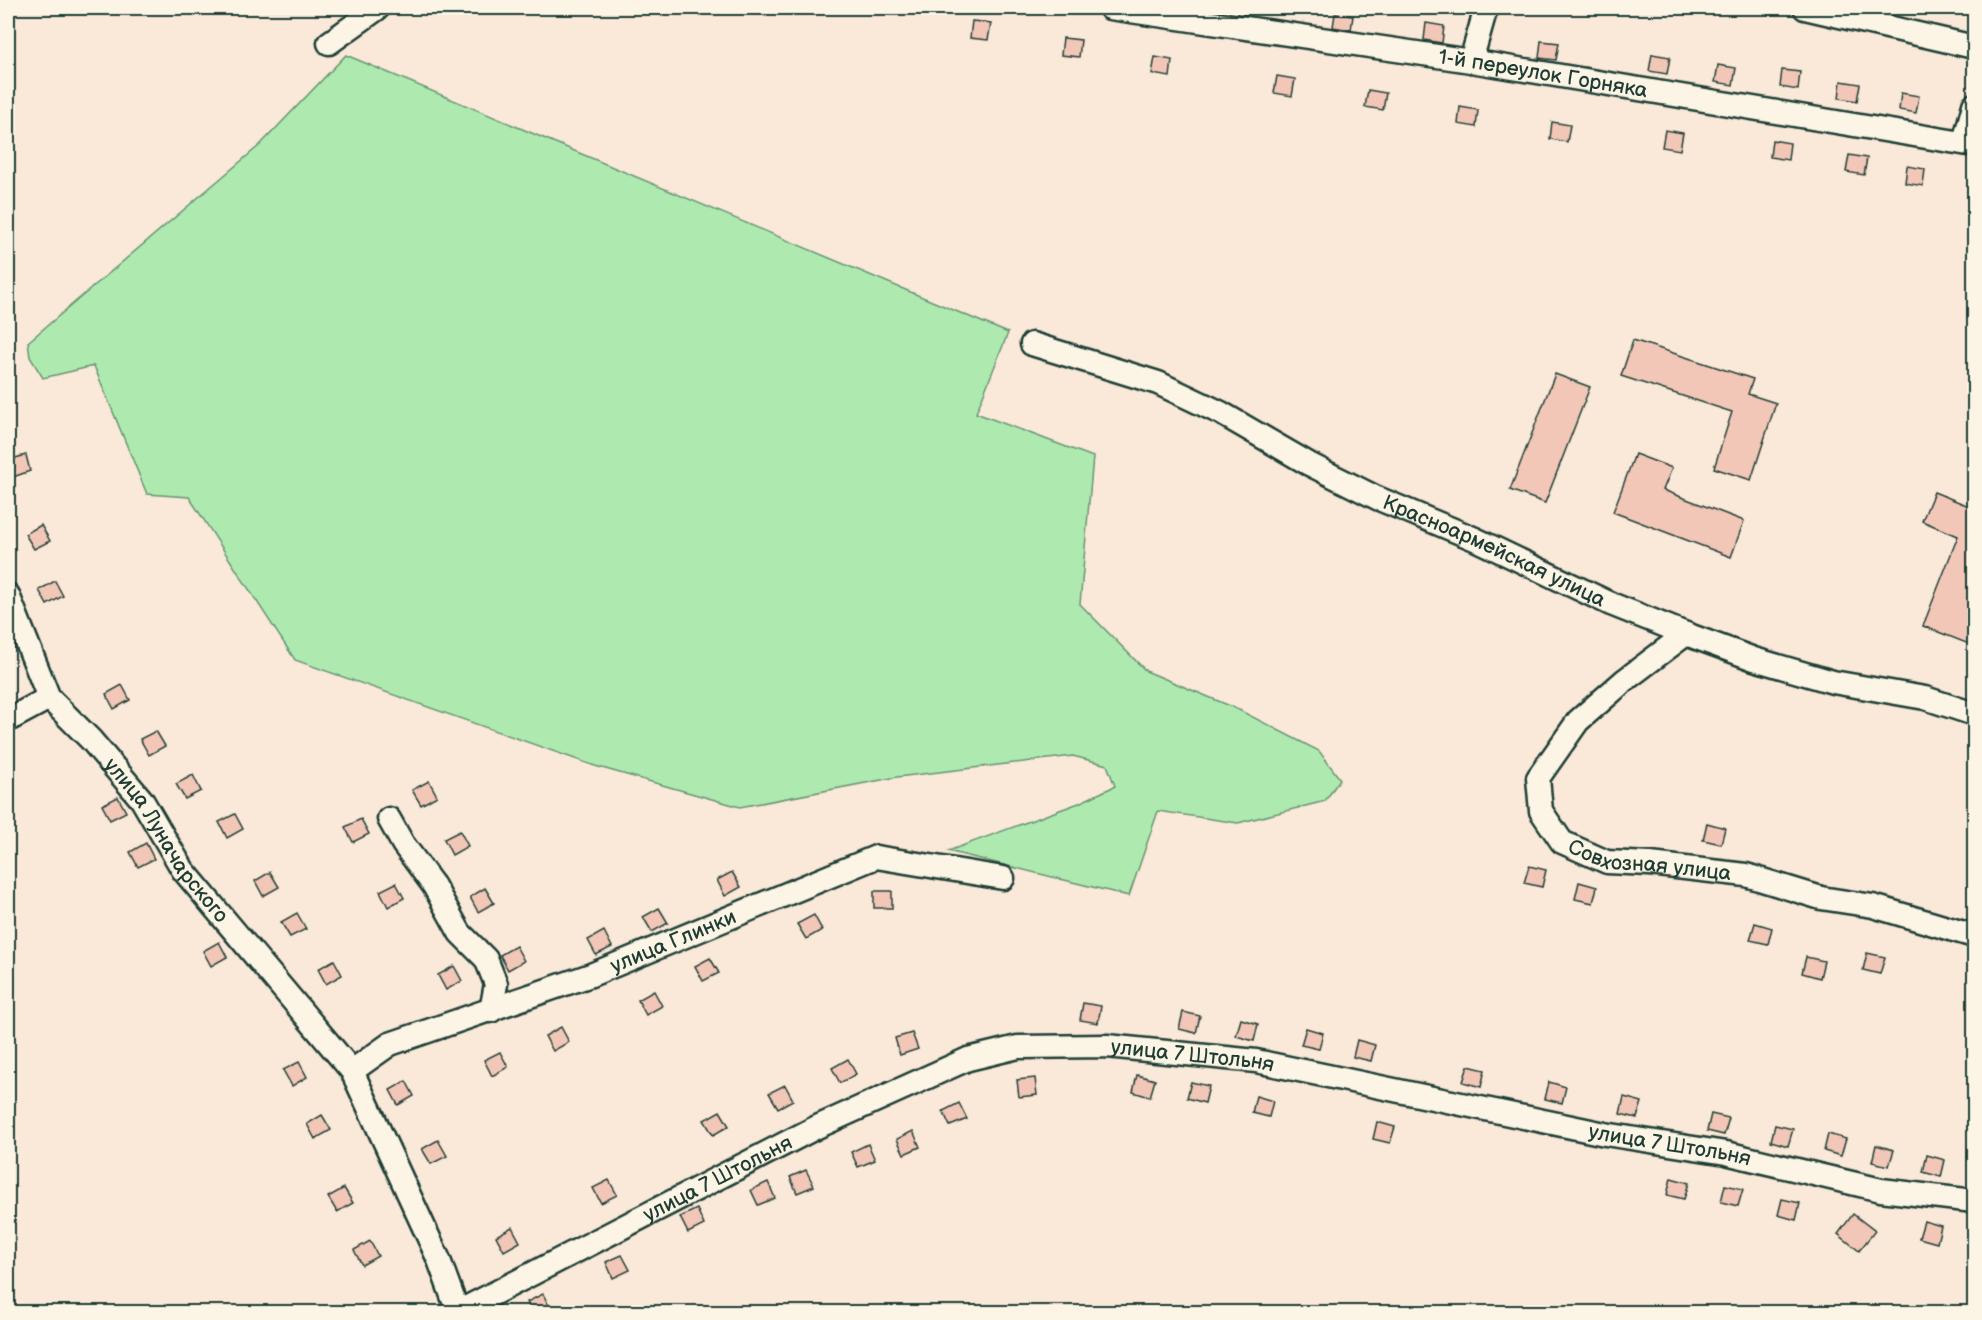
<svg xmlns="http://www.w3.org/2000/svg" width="1982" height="1320" font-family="'Balsamiq Sans',sans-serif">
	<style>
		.green { fill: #aeeab0; stroke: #669472; stroke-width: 1.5 }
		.building { fill: #f3c7b8; stroke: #1f3d34; stroke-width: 1.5 }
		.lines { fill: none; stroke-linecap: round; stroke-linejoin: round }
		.minor-casing { stroke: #1f3d34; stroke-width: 27 }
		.minor { stroke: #fcf5e5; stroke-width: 22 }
		.labels { text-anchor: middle; stroke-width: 6; stroke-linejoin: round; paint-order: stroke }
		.street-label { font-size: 21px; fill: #1f3d34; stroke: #fcf5e5 }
	</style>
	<rect width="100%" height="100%" fill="#fae8d8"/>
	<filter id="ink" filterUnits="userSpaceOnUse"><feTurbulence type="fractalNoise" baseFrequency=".0167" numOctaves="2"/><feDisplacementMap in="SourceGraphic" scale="12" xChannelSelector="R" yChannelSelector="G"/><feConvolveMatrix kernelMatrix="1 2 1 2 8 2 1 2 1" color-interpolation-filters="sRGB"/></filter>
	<g filter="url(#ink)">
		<path class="green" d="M346,55L1008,333L976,413L1093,457L1080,604L1146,671L1235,708L1319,751L1340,779L1325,801L1238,823L1158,811L1129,896L948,851L1079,803L1115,786L1107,765L1073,756L897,777L740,807L595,766L295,660L189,497L147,494L94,366L43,378L30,357L28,342L260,145Z"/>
		<g class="building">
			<path d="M1335,14L1353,16L1351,30L1333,27Z"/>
			<path d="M972,21L991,23L988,40L970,38Z"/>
			<path d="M1426,23L1444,26L1442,43L1424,40Z"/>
			<path d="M1063,38L1081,40L1079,57L1061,55Z"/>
			<path d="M1541,41L1559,43L1556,60L1539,58Z"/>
			<path d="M1652,54L1670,57L1667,74L1649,71Z"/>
			<path d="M1155,57L1172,60L1170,77L1152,74Z"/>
			<path d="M1718,65L1736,68L1733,85L1715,82Z"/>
			<path d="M1782,70L1800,72L1798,90L1780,87Z"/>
			<path d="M1277,76L1295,79L1292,96L1274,93Z"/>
			<path d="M1841,81L1860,84L1857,101L1839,98Z"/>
			<path d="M1368,90L1386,93L1383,110L1365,107Z"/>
			<path d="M1901,93L1919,96L1916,113L1899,110Z"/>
			<path d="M1460,107L1478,110L1476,127L1458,124Z"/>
			<path d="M1552,122L1570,125L1567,142L1550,139Z"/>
			<path d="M1665,130L1683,133L1680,150L1662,147Z"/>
			<path d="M1772,140L1790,143L1788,160L1770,157Z"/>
			<path d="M1849,155L1867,158L1864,175L1846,172Z"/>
			<path d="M1907,166L1925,169L1923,186L1905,183Z"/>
			<path d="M1633,340L1753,379L1748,394L1776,403L1751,480L1714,468L1732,412L1621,376Z"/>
			<path d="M1555,374L1590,387L1545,503L1510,490Z"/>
			<path d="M1635,454L1672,468L1663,490L1744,521L1731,557L1613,512Z"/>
			<path d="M26,455L30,471L13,477L8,460Z"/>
			<path d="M1934,492L1974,508V646L1923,626L1958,536L1922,521Z"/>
			<path d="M41,525L50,541L34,549L25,534Z"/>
			<path d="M55,581L63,596L47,605L39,590Z"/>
			<path d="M122,685L130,700L114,709L106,694Z"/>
			<path d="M156,731L165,746L149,755L140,739Z"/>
			<path d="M193,775L201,791L185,799L176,784Z"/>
			<path d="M429,781L437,796L421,805L412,790Z"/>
			<path d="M118,797L126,812L110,820L102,805Z"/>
			<path d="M235,814L243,829L227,838L219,822Z"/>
			<path d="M361,819L369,834L353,842L345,827Z"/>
			<path d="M1707,823L1725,828L1721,844L1703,840Z"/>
			<path d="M460,831L468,846L452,855L444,839Z"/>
			<path d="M146,843L154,859L138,867L130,852Z"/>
			<path d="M1529,866L1546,870L1542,887L1524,883Z"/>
			<path d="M270,872L279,887L263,896L255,881Z"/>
			<path d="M732,872L741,887L725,896L717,880Z"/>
			<path d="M1579,882L1597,887L1593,903L1575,899Z"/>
			<path d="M396,883L404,898L388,907L380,891Z"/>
			<path d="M485,888L494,903L478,912L470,897Z"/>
			<rect x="874" y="891" width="18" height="17"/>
			<path d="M659,908L668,923L652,932L643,917Z"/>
			<path d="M297,913L306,929L290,937L281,922Z"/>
			<path d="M814,915L822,930L806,939L797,924Z"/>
			<path d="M1755,923L1772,928L1768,944L1750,940Z"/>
			<path d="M604,931L612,947L596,955L588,940Z"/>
			<path d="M219,942L227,957L211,966L203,951Z"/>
			<path d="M516,946L524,961L508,970L500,955Z"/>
			<path d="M1867,953L1885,957L1880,974L1863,970Z"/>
			<path d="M1806,957L1824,961L1820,978L1802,973Z"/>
			<path d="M710,958L719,973L703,981L695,966Z"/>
			<path d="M334,960L342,975L326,984L318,969Z"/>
			<path d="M454,966L462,981L446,990L438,975Z"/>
			<path d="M654,991L662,1006L646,1015L638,1000Z"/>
			<path d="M1083,1003L1101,1006L1098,1023L1080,1020Z"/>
			<path d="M1183,1012L1200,1016L1196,1033L1179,1029Z"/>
			<path d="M1241,1019L1258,1024L1254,1041L1236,1036Z"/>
			<path d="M561,1027L569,1042L553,1051L545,1036Z"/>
			<path d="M1306,1028L1323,1033L1319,1049L1301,1045Z"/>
			<path d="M912,1033L918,1049L900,1055L895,1038Z"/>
			<path d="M1357,1040L1375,1045L1371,1061L1353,1057Z"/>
			<path d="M500,1052L508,1067L492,1076L484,1060Z"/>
			<path d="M848,1059L856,1074L840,1083L832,1068Z"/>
			<path d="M299,1062L307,1077L292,1086L283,1070Z"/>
			<path d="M1468,1066L1485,1070L1481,1087L1463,1082Z"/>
			<path d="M1137,1075L1155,1080L1150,1097L1133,1092Z"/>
			<path d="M1035,1078L1037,1095L1019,1097L1017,1080Z"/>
			<path d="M406,1081L414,1096L398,1105L390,1090Z"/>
			<path d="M1191,1082L1209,1086L1205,1103L1187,1098Z"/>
			<path d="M1549,1082L1566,1087L1562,1103L1545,1099Z"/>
			<path d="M785,1085L793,1100L778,1108L769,1093Z"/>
			<path d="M1256,1096L1273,1101L1269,1117L1252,1113Z"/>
			<path d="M1624,1097L1642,1102L1637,1118L1620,1114Z"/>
			<path d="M959,1103L967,1119L950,1126L943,1111Z"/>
			<path d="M720,1111L729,1126L713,1135L704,1120Z"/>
			<path d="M1711,1114L1729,1118L1724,1135L1707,1131Z"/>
			<path d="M322,1115L331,1130L315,1139L307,1124Z"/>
			<path d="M1377,1122L1395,1127L1390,1143L1373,1139Z"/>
			<path d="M1775,1125L1793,1129L1788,1146L1771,1141Z"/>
			<path d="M913,1131L920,1147L904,1154L897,1139Z"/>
			<path d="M1828,1134L1846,1139L1841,1156L1824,1151Z"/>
			<path d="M438,1140L447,1156L431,1164L422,1149Z"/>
			<path d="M868,1144L875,1160L858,1167L851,1152Z"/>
			<path d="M1876,1145L1894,1150L1889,1166L1872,1162Z"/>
			<path d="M1927,1155L1945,1160L1941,1177L1923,1172Z"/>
			<path d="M806,1170L814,1186L797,1193L790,1177Z"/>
			<path d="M1671,1178L1689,1183L1684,1199L1667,1195Z"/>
			<path d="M609,1180L617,1195L601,1203L593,1188Z"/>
			<path d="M768,1182L775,1198L758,1205L751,1190Z"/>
			<path d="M1725,1185L1743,1189L1738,1206L1721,1202Z"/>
			<path d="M344,1188L353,1203L337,1212L328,1197Z"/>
			<path d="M1782,1199L1800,1203L1796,1220L1778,1215Z"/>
			<path d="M697,1209L704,1225L688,1233L680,1217Z"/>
			<path d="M1853,1214L1875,1231L1859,1251L1838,1234Z"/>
			<path d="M1924,1221L1941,1226L1937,1243L1919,1238Z"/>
			<path d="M512,1227L520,1242L504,1251L496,1236Z"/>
			<path d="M370,1241L378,1256L362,1265L354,1250Z"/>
			<path d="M622,1255L630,1270L613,1278L606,1262Z"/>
			<path d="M543,1294L552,1312H532L527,1302Z"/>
		</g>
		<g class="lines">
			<defs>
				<g id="minor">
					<path id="s1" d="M1110,8L1471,61L1974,145"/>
					<path d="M1805,8L1974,47"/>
					<path d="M329,43L378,8"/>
					<path d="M1471,61L1486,8"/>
					<path d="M1964,142L1974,105"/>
					<path id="s2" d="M1032,344L1158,383L1221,413L1309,464L1377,498L1475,539L1611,604L1686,634L1754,659L1833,682L1925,698L1974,714"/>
					<path id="s3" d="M8,595L49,698L91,740L142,800L183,870L352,1071L439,1260L458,1312"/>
					<path id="s4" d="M1686,634L1625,680L1578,721L1538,778L1541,811L1562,842L1607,862L1650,864L1746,875L1821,898L1873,906L1974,936"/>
					<path d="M8,720L49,698"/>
					<path d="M389,819L403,844L434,886L460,933L486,959L496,984L491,1011"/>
					<path id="s5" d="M352,1071L390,1044L591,975L876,857L1003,878"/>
					<path id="s6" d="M458,1312L817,1127L968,1059L1018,1047L1107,1046L1256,1061L1605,1134L1726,1153L1881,1190L1974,1201"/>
				</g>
			</defs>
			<use href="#minor" class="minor-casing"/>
			<use href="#minor" class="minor"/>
		</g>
	</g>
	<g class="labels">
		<g class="street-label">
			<text dy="7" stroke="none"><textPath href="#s1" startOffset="438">1-й переулок Горняка</textPath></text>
			<text dy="7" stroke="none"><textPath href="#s2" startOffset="508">Красноармейская улица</textPath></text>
			<text dy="7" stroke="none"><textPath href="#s3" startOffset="296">улица Луначарского</textPath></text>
			<text dy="7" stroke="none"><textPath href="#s4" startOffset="370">Совхозная улица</textPath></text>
			<text dy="7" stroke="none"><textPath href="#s5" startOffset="348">улица Глинки</textPath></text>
			<text dy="7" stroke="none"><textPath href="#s6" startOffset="796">улица 7 Штольня</textPath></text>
			<text dy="7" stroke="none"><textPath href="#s6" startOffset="1282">улица 7 Штольня</textPath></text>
			<text dy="7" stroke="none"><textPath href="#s6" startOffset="292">улица 7 Штольня</textPath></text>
		</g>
	</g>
	<rect width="1982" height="1320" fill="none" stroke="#fcf5e5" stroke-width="30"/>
	<rect x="15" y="15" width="1952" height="1290" fill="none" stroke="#1f3d34" stroke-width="2" filter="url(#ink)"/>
</svg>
